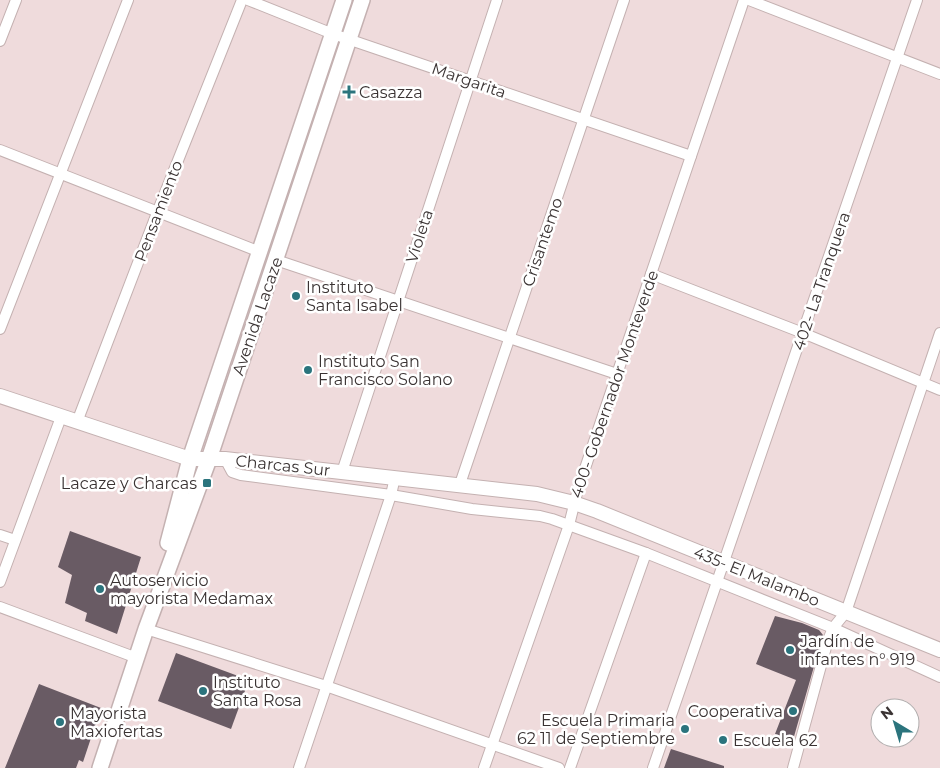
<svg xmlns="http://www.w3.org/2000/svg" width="940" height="768" font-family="Montserrat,sans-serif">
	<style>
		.building { fill: #695b64 }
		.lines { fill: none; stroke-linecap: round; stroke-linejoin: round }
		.street-casing { stroke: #c4b1b1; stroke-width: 12 }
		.secondary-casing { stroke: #c4b1b1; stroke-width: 16 }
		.primary-casing { stroke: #c4b1b1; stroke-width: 18 }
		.street { stroke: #fff; stroke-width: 10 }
		.secondary { stroke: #fff; stroke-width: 14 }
		.primary { stroke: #fff; stroke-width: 15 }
		.poi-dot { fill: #2b747d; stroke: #fff; stroke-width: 2 }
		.labels { text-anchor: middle; stroke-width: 5; stroke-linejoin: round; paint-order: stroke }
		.street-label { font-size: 16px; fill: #3a3333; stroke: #fff }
		.poi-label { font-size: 16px; fill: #3a3333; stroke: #fff; text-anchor: start }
	</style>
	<rect width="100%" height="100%" fill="#efdbdc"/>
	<g class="building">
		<path d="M70,531L141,557L117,634L85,621L87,613L65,603L72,575L58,567Z"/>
		<path d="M775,616L802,623L819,630L823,635L793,740L775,734L796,680L756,664Z"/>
		<path d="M176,653L249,680L231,729L158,701Z"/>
		<path d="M39,684L101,708L83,762L79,760L76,768H5Z"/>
		<path d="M671,749L724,766V768H664Z"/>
	</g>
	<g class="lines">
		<defs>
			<g id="street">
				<path d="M248,0L333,34L691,156"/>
				<path d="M749,0L940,74"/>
				<path d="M0,41L16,0"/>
				<path d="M0,150L260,252"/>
				<path d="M276,260L617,374"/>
				<path d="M651,274L803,333L940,390"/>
				<path d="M0,329L128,0"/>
				<path d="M77,422L157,213L242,0"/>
				<path d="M225,459L232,472L241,475L391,495L472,509L540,516L552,519L646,553L833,628L940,677"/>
				<path d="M342,472L497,0"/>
				<path d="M460,484L624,0"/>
				<path d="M0,535L15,540"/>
				<path d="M0,582L61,417"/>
				<path d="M0,607L137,658"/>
				<path d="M146,629L326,686L559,768"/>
				<path d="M299,768L391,495L395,477"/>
				<path d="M484,768L569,525L578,489L744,0"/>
				<path d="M570,768L646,553"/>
				<path d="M653,768L917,0"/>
				<path d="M793,768L828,640L833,628L846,612L940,333"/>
			</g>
			<path id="secondary" d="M0,396L190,459H225L537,494L574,503L597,511L940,650"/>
			<g id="primary">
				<path d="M168,543L190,459L344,0"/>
				<path d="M100,768L146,629L209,459L362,0"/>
			</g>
		</defs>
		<use href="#street" class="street-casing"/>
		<use href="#secondary" class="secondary-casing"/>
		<use href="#primary" class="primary-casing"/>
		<use href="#street" class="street"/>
		<use href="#secondary" class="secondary"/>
		<use href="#primary" class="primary"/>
	</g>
	<g class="poi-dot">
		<path d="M346.5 84.5h5v5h5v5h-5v5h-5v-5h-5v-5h5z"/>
		<circle cx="296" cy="296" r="5"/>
		<circle cx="308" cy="370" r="5"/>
		<rect x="202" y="478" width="10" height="10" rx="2.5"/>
		<circle cx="100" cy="589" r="5"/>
		<circle cx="790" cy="650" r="5"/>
		<circle cx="203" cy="691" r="5"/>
		<circle cx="793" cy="711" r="5"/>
		<circle cx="60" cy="722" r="5"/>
		<circle cx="685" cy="729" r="5"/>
		<circle cx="723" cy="740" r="5"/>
	</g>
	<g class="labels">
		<g class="street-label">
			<text transform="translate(469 80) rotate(19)" y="6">Margarita</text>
			<text transform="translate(158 211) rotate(-69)" y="6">Pensamiento</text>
			<text transform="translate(419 236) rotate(-72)" y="6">Violeta</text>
			<text transform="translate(542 242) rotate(-71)" y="6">Crisantemo</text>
			<text transform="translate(821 281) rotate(-71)" y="6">402- La Tranquera</text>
			<text transform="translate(257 316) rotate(-71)" y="6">Avenida Lacaze</text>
			<text transform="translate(614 384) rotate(-71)" y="6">400- Gobernador Monteverde</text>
			<text transform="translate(283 465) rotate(6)" y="6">Charcas Sur</text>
			<text transform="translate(757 576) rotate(22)" y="6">435- El Malambo</text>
		</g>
		<g class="poi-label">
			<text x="359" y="98">Casazza</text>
			<text x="306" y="293">Instituto<tspan x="306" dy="18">Santa Isabel</tspan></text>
			<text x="318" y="367">Instituto San<tspan x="318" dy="18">Francisco Solano</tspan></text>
			<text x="197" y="489" text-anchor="end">Lacaze y Charcas</text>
			<text x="110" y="586">Autoservicio<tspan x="110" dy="18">mayorista Medamax</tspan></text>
			<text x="800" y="647">Jardín de<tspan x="800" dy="18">infantes n° 919</tspan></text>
			<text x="213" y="688">Instituto<tspan x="213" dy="18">Santa Rosa</tspan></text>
			<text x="783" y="717" text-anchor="end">Cooperativa</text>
			<text x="70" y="719">Mayorista<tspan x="70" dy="18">Maxiofertas</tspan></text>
			<text x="675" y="726" text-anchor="end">Escuela Primaria<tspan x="675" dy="18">62 11 de Septiembre</tspan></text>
			<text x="733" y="746">Escuela 62</text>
		</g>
	</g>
	<g transform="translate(895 723) rotate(322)"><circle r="24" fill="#ffffff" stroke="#b0adad"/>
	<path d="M0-4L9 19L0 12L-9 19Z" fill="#2b747d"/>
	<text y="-8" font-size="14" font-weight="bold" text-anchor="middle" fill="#3a3333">N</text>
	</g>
</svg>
